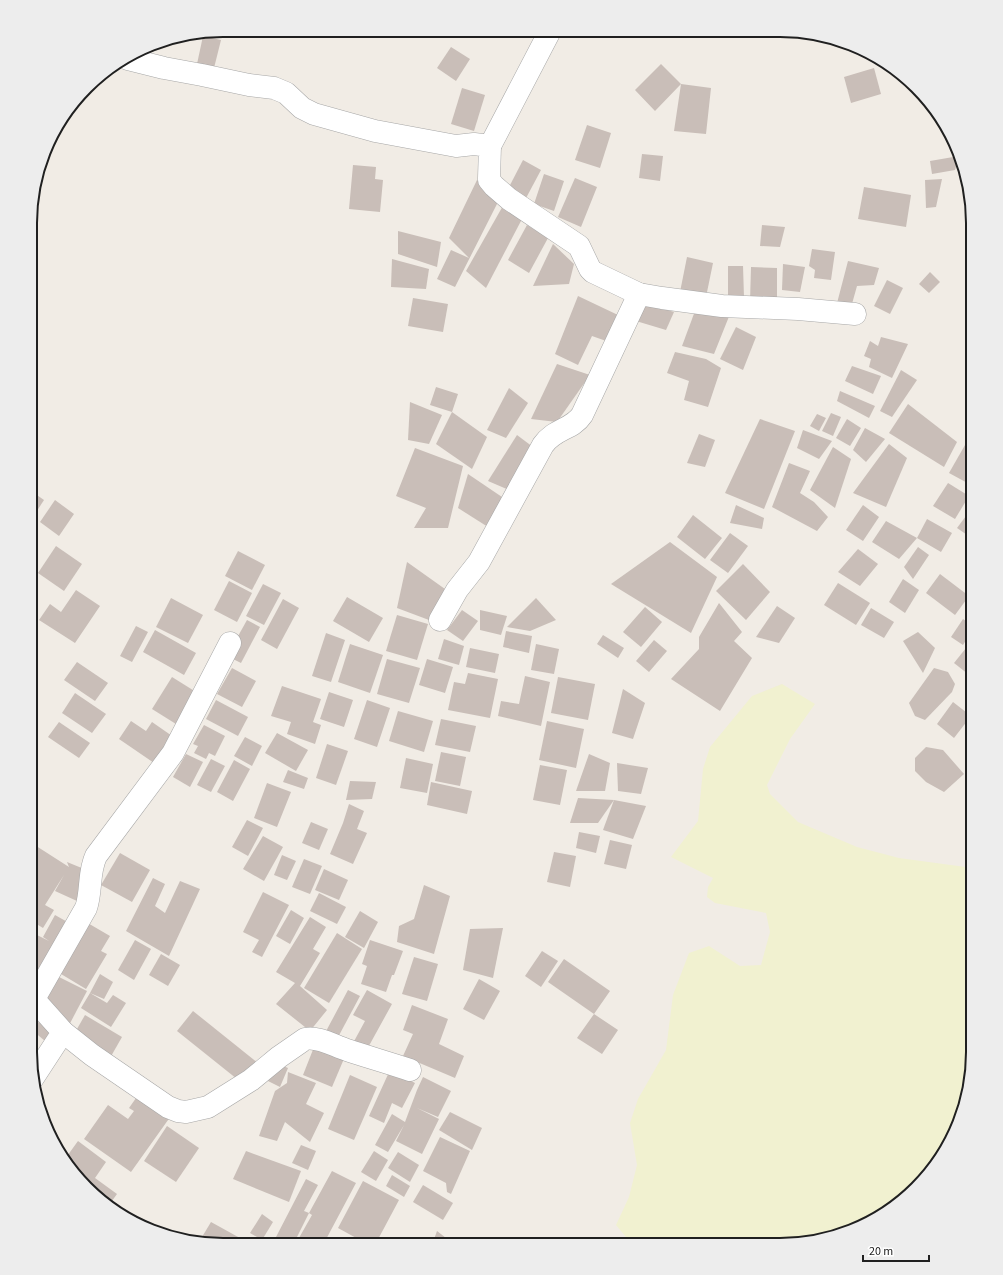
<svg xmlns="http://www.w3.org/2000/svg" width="1003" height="1275" font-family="'Source Sans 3',sans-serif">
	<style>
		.farmland { fill: #f1f1d0 }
		.building { fill: #c9beb8 }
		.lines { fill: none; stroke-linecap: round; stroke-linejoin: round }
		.minor-casing { stroke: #a7a7a7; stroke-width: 23 }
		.minor { stroke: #fff; stroke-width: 22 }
		.rim { fill: none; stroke: #202020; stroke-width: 2 }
	</style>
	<rect width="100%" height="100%" fill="#f1ece5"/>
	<path class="farmland" d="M782,684L815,704L790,739L767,785L770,794L798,822L857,847L899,858L973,868V1065L963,1114L941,1159L876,1219L793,1245H621L626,1237L616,1225L629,1197L637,1165L630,1123L638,1099L666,1050L673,995L689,953L709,946L740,966L761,965L770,932L766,913L715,903L707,897L708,887L713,878L671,857L698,821L703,769L710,747L752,696Z"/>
	<g class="building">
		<path d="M225,30L223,35L213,32L223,30Z"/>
		<path d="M203,36L221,40L214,68L197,64Z"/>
		<path d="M451,47L470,59L456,81L437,68Z"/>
		<path d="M661,64L681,84L711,88L706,134L674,131L681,84L655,111L635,90Z"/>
		<path d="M889,65H890L896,72L894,73Z"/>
		<path d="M874,68L881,94L851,103L844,77Z"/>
		<path d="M462,88L485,95L474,131L451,124Z"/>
		<path d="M587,125L611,133L600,168L575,160Z"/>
		<path d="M642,154L663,156L660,181L639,178Z"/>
		<path d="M959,156L955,170L932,174L930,161Z"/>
		<path d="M523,160L541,170L525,200L507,191Z"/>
		<path d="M353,165L376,167L375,179L383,180L380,212L349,209Z"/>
		<path d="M544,174L564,181L554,211L534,204Z"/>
		<path d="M575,178L597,187L581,227L558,217Z"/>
		<path d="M942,179L936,207L926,208L925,180Z"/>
		<path d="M477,180L499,200L455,287L437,279L451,250L469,258L449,238Z"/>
		<path d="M864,187L911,195L906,227L858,219Z"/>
		<path d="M504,204L522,219L486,288L466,271Z"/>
		<path d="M527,225L548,238L529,273L508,260Z"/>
		<path d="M762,225L785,227L780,247L760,246Z"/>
		<path d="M398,231L441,242L437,267L398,254Z"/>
		<path d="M553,244L574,264L569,284L533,286Z"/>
		<path d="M812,249L835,252L831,280L814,278L815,270L809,266Z"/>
		<path d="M687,257L713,263L706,297L680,292Z"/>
		<path d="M392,259L429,269L426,289L391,287Z"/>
		<path d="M848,261L879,268L874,285L857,286L850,311L836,307Z"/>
		<path d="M783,264L805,267L800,292L782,290Z"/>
		<path d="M728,266H743L744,298H728Z"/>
		<path d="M751,267L777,268V303L750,302Z"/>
		<path d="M930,272L940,282L929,293L919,284Z"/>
		<path d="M887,280L903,288L890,314L874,306Z"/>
		<path d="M578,296L618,315L609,342L592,336L578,365L555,354Z"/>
		<path d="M413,298L448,304L443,332L408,326Z"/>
		<path d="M643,302L674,312L666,330L636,321Z"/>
		<path d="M695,311L730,314L714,354L682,346Z"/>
		<path d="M736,327L756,337L743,370L720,359Z"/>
		<path d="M881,337L908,344L892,378L869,367L871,359L864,356L870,341L878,346Z"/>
		<path d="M675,352L706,359L721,368L708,407L684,400L689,381L667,373Z"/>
		<path d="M557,364L590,375L557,422L531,419Z"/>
		<path d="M852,366L881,376L873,394L845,381Z"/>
		<path d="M901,370L917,380L892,417L880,411Z"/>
		<path d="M436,387L458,394L452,412L430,405Z"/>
		<path d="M509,388L528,403L506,438L487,430Z"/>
		<path d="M840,391L875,406L869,418L837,401Z"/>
		<path d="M410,402L442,415L429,444L408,440Z"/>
		<path d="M908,404L957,442L944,467L889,433Z"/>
		<path d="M452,412L487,437L472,469L436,444Z"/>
		<path d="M831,413L841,417L833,436L822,431Z"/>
		<path d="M817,414L826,418L819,431L810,426Z"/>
		<path d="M760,419L795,431L764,509L725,493Z"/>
		<path d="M847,419L861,428L850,446L836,438Z"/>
		<path d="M865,428L885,439L866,462L853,450Z"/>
		<path d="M803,430L832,441L819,459L797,448Z"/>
		<path d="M699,434L715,440L705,467L687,463Z"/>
		<path d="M517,435L533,447L509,490L488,481Z"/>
		<path d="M889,444L907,458L886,507L853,493Z"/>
		<path d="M965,445L973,450V486L949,473Z"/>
		<path d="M833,447L851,459L835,508L810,490Z"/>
		<path d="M415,448L463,466L448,528H414L426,508L396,496Z"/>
		<path d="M789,463L810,471L800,493L814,502L828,517L817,531L772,507Z"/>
		<path d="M468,474L502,497L488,527L458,508Z"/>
		<path d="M948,483L969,496L955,519L933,506Z"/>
		<path d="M31,491L44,500L31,520Z"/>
		<path d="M55,500L74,514L59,536L40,522Z"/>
		<path d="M736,505L764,518L762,529L730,523Z"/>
		<path d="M863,505L879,517L863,541L846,530Z"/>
		<path d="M972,508H973V539L957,528Z"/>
		<path d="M693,515L722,538L705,559L677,537Z"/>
		<path d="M927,519L952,533L941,552L917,538Z"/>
		<path d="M886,521L917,538L899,559L872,542Z"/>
		<path d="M730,533L748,546L728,573L710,560Z"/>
		<path d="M670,542L717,577L691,633L611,584Z"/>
		<path d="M56,546L82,564L64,591L38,573Z"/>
		<path d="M918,547L929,555L913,579L904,567Z"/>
		<path d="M858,549L878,564L860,586L838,572Z"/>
		<path d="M238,551L265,565L252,590L225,576Z"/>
		<path d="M973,559V571L967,567Z"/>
		<path d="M407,562L445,589L437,623L397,608Z"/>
		<path d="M743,564L770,592L746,620L716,591Z"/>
		<path d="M940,574L969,596L955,615L926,593Z"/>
		<path d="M903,579L919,590L905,613L889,602Z"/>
		<path d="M229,581L252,593L237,622L214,610Z"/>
		<path d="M838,583L870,603L856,625L824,605Z"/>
		<path d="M263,584L281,593L264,625L246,616Z"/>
		<path d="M76,590L100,606L75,643L39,620L50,604L61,612Z"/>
		<path d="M347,597L383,618L369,642L333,621Z"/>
		<path d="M171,598L203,615L188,643L156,627Z"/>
		<path d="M536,598L556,620L530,631L507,627Z"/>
		<path d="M283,599L299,608L277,649L261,640Z"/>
		<path d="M719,603L742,632L734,641L752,658L720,711L671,679L699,649V637Z"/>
		<path d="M777,606L795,618L779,643L756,637Z"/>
		<path d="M973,606V617L968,614Z"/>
		<path d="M645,607L662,622L641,647L623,632Z"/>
		<path d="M871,608L894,622L884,638L861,625Z"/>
		<path d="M462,610L478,621L463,641L447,630Z"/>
		<path d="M480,610L507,616L501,635L480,630Z"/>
		<path d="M397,615L428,624L417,660L386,651Z"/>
		<path d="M963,619L973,626V629L963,645L951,637Z"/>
		<path d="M247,620L260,627L241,663L227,656Z"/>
		<path d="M136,626L148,632L132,662L120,656Z"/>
		<path d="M155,630L196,653L184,675L143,652Z"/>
		<path d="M506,631L532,636L529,653L503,647Z"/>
		<path d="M918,632L935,648L923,673L903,641Z"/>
		<path d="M326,633L345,640L331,682L312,676Z"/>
		<path d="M603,635L624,648L618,658L597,644Z"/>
		<path d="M973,638V650L967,645Z"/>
		<path d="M444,639L464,646L459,665L438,659Z"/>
		<path d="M654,640L667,651L649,672L636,661Z"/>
		<path d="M350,644L383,655L370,693L338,682Z"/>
		<path d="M536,644L559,649L554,674L531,670Z"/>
		<path d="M470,648L499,654L495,673L466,667Z"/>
		<path d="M966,648L973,654V678L954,663Z"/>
		<path d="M387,659L420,668L409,703L377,694Z"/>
		<path d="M427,659L453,667L445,693L419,685Z"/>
		<path d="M77,662L108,683L95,701L64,680Z"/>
		<path d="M232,668L256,681L242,707L217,694Z"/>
		<path d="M934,668L948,672L955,684L952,692L925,720L915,716L909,703Z"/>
		<path d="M468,673L498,679L490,718L448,710L454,682L465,684Z"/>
		<path d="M525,676L550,682L541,726L498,716L501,701L519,704Z"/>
		<path d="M172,677L196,692L176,724L152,709Z"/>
		<path d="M558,677L595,684L588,720L551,713Z"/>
		<path d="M282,686L321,699L313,722L321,725L315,744L287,734L291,722L271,716Z"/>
		<path d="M623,689L645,703L633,739L612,733Z"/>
		<path d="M329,692L353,700L344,727L320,719Z"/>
		<path d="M75,693L106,714L92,733L62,713Z"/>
		<path d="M216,700L248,717L238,736L206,719Z"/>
		<path d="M367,700L390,708L377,747L354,739Z"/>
		<path d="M953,702L971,716L954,738L937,724Z"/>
		<path d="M31,707L37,711L31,720Z"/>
		<path d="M398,711L433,721L424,752L389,741Z"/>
		<path d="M441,719L476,726L470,752L435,745Z"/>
		<path d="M131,721L146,731L152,722L175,738L157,765L119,739Z"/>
		<path d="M547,721L584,729L576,768L539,760Z"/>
		<path d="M59,722L90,743L79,758L48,737Z"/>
		<path d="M204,725L225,736L215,756L209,753L206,759L194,753L198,746L193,744Z"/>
		<path d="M277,733L308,750L296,771L265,753Z"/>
		<path d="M245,737L262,746L252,766L234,756Z"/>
		<path d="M327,744L348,751L336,785L316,778Z"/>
		<path d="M926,747L943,750L964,774L944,792L926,782L915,771V758Z"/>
		<path d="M441,752L466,757L460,786L435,781Z"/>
		<path d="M186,754L203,762L190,787L173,777Z"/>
		<path d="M589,754L610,763L605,791H576Z"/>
		<path d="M406,758L433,764L427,793L400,788Z"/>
		<path d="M211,759L225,766L211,792L197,785Z"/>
		<path d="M234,760L250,769L233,801L217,792Z"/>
		<path d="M617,763L648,768L641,794L618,791Z"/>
		<path d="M540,765L567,770L560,805L533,800Z"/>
		<path d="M288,770L308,778L304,789L283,782Z"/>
		<path d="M350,781L376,782L372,799L346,800Z"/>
		<path d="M431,782L472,791L467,814L427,805Z"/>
		<path d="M267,783L291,792L277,827L254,818Z"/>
		<path d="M578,798L614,800L598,823H570Z"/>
		<path d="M614,800L646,806L633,839L603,830Z"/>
		<path d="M349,804L364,811L357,829L367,833L353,864L330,854L343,823Z"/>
		<path d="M247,820L263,828L248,856L232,847Z"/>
		<path d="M311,822L328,829L319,850L302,843Z"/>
		<path d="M579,832L600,836L596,853L576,848Z"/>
		<path d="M263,836L283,847L264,881L243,869Z"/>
		<path d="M610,840L632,845L626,869L604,864Z"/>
		<path d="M30,842L69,867L67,862L89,871L77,901L55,891L64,875L45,905L54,910L43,928L30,920Z"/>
		<path d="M554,852L576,856L570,887L547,882Z"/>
		<path d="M120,853L150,870L132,902L101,885Z"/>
		<path d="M282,855L296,861L287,880L274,875Z"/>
		<path d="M304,859L322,866L310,894L292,887Z"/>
		<path d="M324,869L348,880L339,900L315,890Z"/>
		<path d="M153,878L165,884L155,906L165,913L180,881L200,889L169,956L126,931Z"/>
		<path d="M424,885L450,896L434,954L397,942L399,926L414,919Z"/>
		<path d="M263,892L289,905L262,957L252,952L259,940L243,932Z"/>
		<path d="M319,893L346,907L337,924L310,911Z"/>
		<path d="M291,910L304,918L290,944L276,936Z"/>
		<path d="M360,911L378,922L364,948L345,937Z"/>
		<path d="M55,915L71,924L44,973L30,965V948L37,935L49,941L43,937Z"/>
		<path d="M310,917L326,927L313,949L320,953L300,986L327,1010L310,1031L276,1004L295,983L276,972Z"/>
		<path d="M86,922L110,936L101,951L107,954L86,989L56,971Z"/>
		<path d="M30,927L37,930L30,942Z"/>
		<path d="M503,928L493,978L463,970L470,929Z"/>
		<path d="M337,933L362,949L329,1003L304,988Z"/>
		<path d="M135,940L151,949L134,980L118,970Z"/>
		<path d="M370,940L403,951L394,975H392L386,992L361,984L367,966L362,964Z"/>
		<path d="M542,951L558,961L541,987L525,976Z"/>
		<path d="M161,954L180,965L168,986L149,975Z"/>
		<path d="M414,957L438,964L427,1001L402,994Z"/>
		<path d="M564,959L610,991L594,1014L618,1030L602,1054L577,1038L594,1014L548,982Z"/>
		<path d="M100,974L113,982L104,999L90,993L107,1003L113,995L126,1003L111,1027L81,1008L90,993Z"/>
		<path d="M57,976L87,991L67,1029L43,1001Z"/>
		<path d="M479,979L500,991L484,1020L463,1009Z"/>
		<path d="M348,990L360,996L336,1041L324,1035Z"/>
		<path d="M367,990L392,1004L365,1053L352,1045L365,1021L353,1015Z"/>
		<path d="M412,1005L448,1019L439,1044L464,1056L455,1078L403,1056L413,1034L403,1030Z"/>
		<path d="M193,1011L258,1063L242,1083L177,1031Z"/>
		<path d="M85,1015L122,1037L110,1058L73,1036Z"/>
		<path d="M43,1017L56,1027L45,1041L32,1030Z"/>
		<path d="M316,1042L346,1054L332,1087L303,1075Z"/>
		<path d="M276,1063L288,1068L280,1087L268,1081Z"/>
		<path d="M390,1070L415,1083L402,1108L392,1103L384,1123L369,1116Z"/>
		<path d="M288,1072L316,1083L306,1104L324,1113L310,1142L285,1122L277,1141L259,1136L275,1091L287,1083Z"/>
		<path d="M350,1075L377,1087L354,1140L328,1129Z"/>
		<path d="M423,1077L451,1091L438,1117L417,1108L439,1119L422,1154L396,1141L404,1125L388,1152L375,1145L392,1114L405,1122L417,1090Z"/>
		<path d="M141,1091L173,1113L131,1172L84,1139L108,1105L128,1119L134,1111L129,1108Z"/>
		<path d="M450,1112L482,1128L472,1150L439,1130Z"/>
		<path d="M167,1126L199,1148L176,1182L144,1161Z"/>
		<path d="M440,1137L470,1151L451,1194L447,1192L446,1183L423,1171Z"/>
		<path d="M78,1141L106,1162L95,1178L117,1194L109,1205L65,1159Z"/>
		<path d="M301,1145L316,1151L308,1170L292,1163Z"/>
		<path d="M246,1151L301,1171L289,1202L233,1179Z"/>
		<path d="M374,1151L388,1160L376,1181L361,1172Z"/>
		<path d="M398,1152L419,1165L410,1182L388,1168Z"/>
		<path d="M332,1171L356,1183L323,1245H295L312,1215L309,1213L293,1245L276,1237L306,1179L318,1185L304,1211L309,1213Z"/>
		<path d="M392,1175L410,1186L404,1197L386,1186Z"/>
		<path d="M363,1181L399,1200L375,1245H369L338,1228Z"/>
		<path d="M423,1185L453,1203L443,1220L413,1202Z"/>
		<path d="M262,1214L273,1222L262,1240L250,1233Z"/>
		<path d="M211,1222L249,1243L248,1245H210L199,1242Z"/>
		<path d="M437,1231L455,1245H432Z"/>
	</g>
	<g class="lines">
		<defs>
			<g id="minor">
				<path d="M128,59L164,68L202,75L249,85L274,88L286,93L302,108L314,114L375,131L456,146L474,144L490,146L489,178V180L494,186L509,199L579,246L590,269L593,272L639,294L662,298L722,306L798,309L855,314"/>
				<path d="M490,146L550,31"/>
				<path d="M440,620L457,590L479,562L543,445C555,428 572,430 582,415L639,294"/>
				<path d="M30,995L63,1032L33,1078"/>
				<path d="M34,999L86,908C92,891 88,873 96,856L173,753L230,643"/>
				<path d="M63,1032L92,1055L168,1107L178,1111L186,1112L208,1107L251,1080L279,1057L305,1039C319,1036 334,1046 347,1050C368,1057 389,1063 410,1070"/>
			</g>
		</defs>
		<use href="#minor" class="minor-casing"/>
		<use href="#minor" class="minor"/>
	</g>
	<path d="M0 0H1003V1275H0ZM223 37H780A186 186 0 0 1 966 223V1052A186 186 0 0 1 780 1238H223A186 186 0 0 1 37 1052V223A186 186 0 0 1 223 37Z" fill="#ededed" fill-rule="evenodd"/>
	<path class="rim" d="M223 37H780A186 186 0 0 1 966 223V1052A186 186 0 0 1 780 1238H223A186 186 0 0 1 37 1052V223A186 186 0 0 1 223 37Z"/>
	<path d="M863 1255v6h66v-6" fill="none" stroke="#202020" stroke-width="2"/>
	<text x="869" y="1255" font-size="12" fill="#202020" stroke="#ffffff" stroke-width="3" paint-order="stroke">20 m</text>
</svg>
